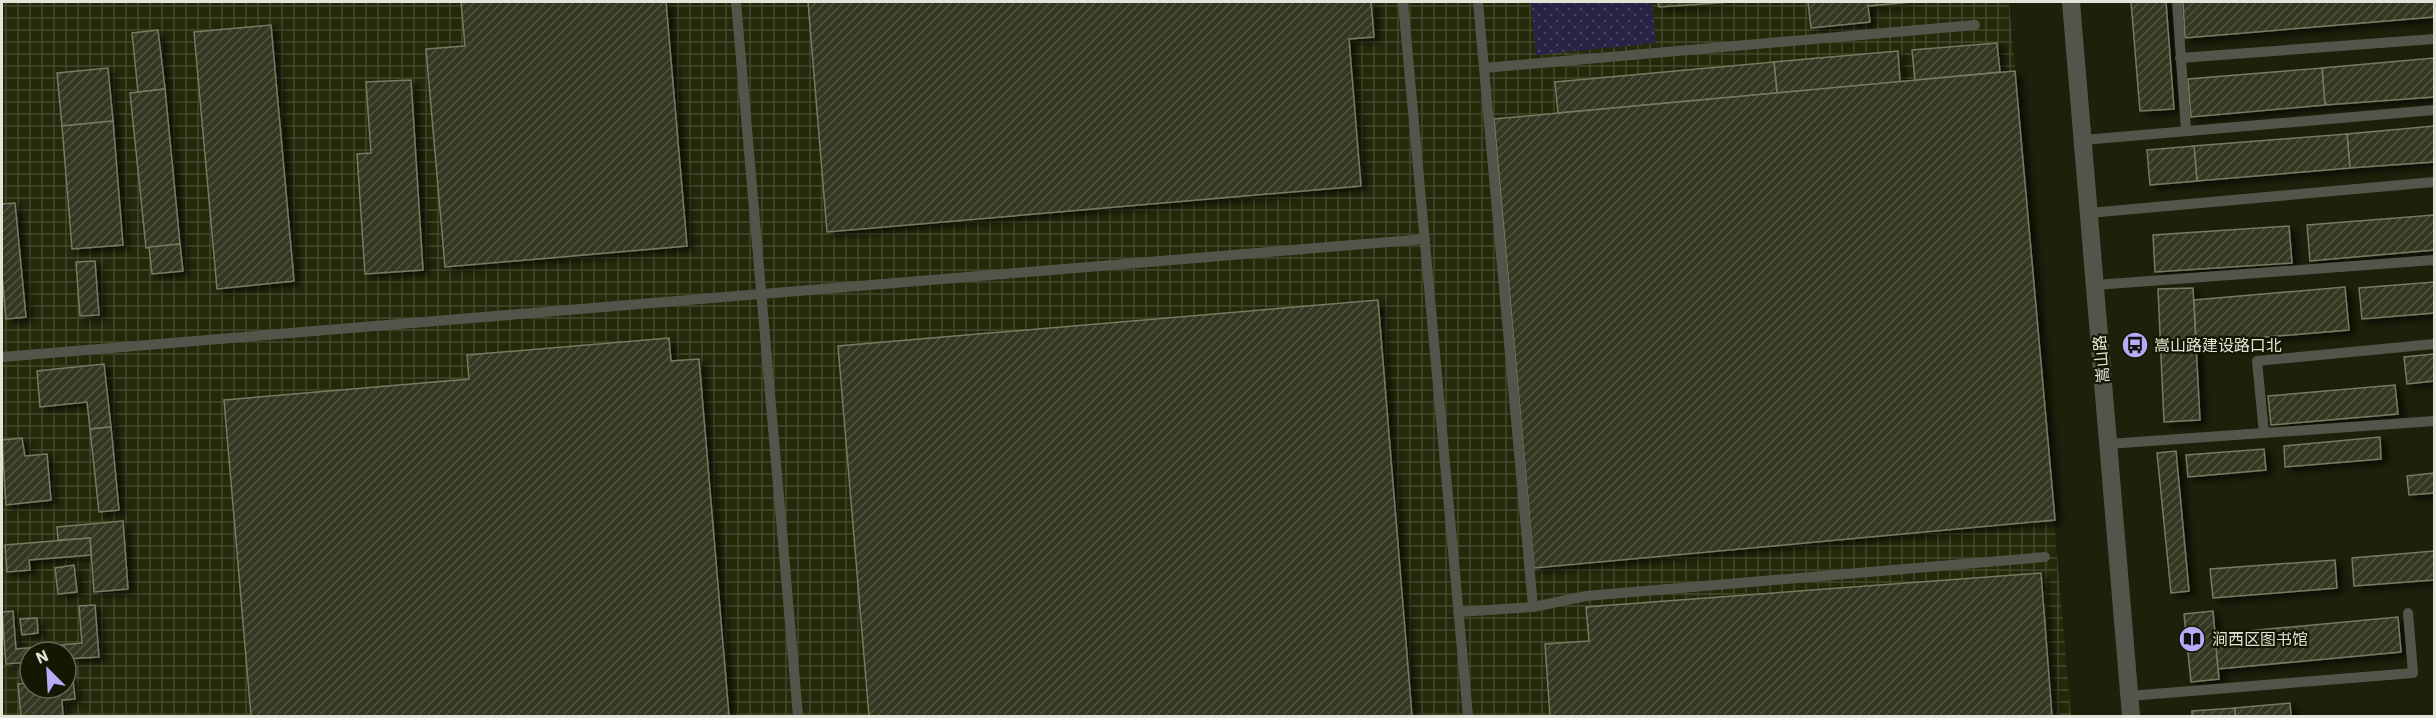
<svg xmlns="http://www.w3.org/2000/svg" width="2436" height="718" font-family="'IBM Plex Sans','Noto Sans SC',sans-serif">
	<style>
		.industrial { fill: url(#industrial-grid); fill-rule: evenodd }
		.grass { fill: url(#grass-dots) }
		.building { fill: url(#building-hatch); stroke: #767b61; stroke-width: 1.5; filter: url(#shadow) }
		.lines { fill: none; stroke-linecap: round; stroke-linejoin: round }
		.lane { stroke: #53554a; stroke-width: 10 }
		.street { stroke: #53554a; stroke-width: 18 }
		.labels { text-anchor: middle; stroke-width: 4.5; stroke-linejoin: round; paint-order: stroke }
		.poi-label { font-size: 16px; fill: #e2e5d7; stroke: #141702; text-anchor: start }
		.street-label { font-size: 16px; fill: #e2e5d7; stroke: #141702 }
	</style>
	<defs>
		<pattern id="industrial-grid" width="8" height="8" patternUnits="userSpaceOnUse" patternTransform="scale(1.5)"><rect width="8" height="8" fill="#24290a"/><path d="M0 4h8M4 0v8" fill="none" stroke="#44482d"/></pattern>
		<pattern id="grass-dots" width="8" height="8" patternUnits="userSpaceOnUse" patternTransform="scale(1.5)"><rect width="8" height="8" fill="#2b2346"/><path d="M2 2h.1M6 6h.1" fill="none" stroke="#494360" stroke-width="1.8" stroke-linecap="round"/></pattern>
		<pattern id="building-hatch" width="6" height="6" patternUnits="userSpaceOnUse" patternTransform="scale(1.5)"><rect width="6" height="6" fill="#333720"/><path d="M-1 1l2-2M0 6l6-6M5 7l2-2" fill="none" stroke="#505440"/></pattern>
		<filter id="shadow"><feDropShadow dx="6" dy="4" stdDeviation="3" flood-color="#0009"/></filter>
	</defs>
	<rect width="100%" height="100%" fill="#1d200a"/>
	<path class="industrial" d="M2,2H2009L2071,716H2ZM30,652H66V688H30Z"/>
	<path class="grass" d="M1531,2H1652L1656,43L1536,55Z"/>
	<g class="building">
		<path d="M461,2H666L687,246L445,267L426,49L465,46Z"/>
		<path d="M808,2H1371L1374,37L1349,39L1361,186L827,232Z"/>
		<path d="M1658,2H1731L1659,7Z"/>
		<path d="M1808,2H1912L1868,6L1870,22L1811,28Z"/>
		<path d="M2131,2H2166L2174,109L2140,111Z"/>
		<path d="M2183,2H2434V17L2185,38Z"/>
		<path d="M271,25L294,281L217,289L194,32Z"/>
		<path d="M158,30L165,89L138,92L132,33Z"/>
		<path d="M1997,43L2000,72L1915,80L1912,50Z"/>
		<path d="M1898,51L1900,82L1777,93L1774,62Z"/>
		<path d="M2434,58V97L2325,105L2322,68Z"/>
		<path d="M1774,62L1777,93L1558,113L1555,82Z"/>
		<path d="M108,68L113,121L62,126L57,73Z"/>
		<path d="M2322,68L2325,105L2191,117L2188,79Z"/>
		<path d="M2015,71L2055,520L1534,568L1494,119Z"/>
		<path d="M411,80L423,270L365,274L357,154L371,153L366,82Z"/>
		<path d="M165,89L180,244L146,248L130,93Z"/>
		<path d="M113,121L123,245L72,249L62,126Z"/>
		<path d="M2434,126V162L2350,168L2347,134Z"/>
		<path d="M2347,134L2350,168L2197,181L2194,146Z"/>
		<path d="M2194,146L2197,181L2150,185L2147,150Z"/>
		<path d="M15,203L26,317L6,319L2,275V204Z"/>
		<path d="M2434,215V250L2310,261L2307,225Z"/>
		<path d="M2289,226L2292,263L2155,272L2153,235Z"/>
		<path d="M180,244L183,271L152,274L149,247Z"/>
		<path d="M95,261L99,315L80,316L76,262Z"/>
		<path d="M2434,282V313L2362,319L2359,288Z"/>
		<path d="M2345,287L2349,330L2196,343L2194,300Z"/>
		<path d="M2193,288L2200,420L2164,422L2158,289Z"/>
		<path d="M1378,300L1412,716H869L838,346Z"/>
		<path d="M669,338L671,361L699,359L729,716H251L224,400L469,379L467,355Z"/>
		<path d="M2434,354V381L2407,384L2404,357Z"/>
		<path d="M104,364L111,427L90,429L87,402L40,407L37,371Z"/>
		<path d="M2395,385L2398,414L2271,425L2268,396Z"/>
		<path d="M111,427L119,510L99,512L90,429Z"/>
		<path d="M2380,437L2381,459L2285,467L2284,446Z"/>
		<path d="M22,438L25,456L47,454L51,500L6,505L2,440Z"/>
		<path d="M2264,449L2266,470L2188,477L2186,455Z"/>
		<path d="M2176,451L2189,591L2171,593L2157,453Z"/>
		<path d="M2434,473V493L2409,495L2407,476Z"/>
		<path d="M123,521L128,589L94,592L90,538L58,540L57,527Z"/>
		<path d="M90,538L91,555L29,560L30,570L7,572L5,545Z"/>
		<path d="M2434,551V580L2354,586L2352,558Z"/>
		<path d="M2335,560L2337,588L2213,598L2210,569Z"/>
		<path d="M74,565L77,592L58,594L55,568Z"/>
		<path d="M2041,573L2052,716H1550L1545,644L1589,641L1586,607Z"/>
		<path d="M95,605L99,657L66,659V652H30V662L6,664L2,612L13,611L16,649L82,643L79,606Z"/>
		<path d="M2213,611L2219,679L2191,682L2184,614Z"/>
		<path d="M2398,617L2401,652L2218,669L2215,634Z"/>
		<path d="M37,618L38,633L22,635L20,619Z"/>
		<path d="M66,679H73L75,699L62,700L63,716H21L18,684L30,683V688H66Z"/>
		<path d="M2290,703L2291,716H2235V708Z"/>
		<path d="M2235,708V716H2192V711Z"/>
	</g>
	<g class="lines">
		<g class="lane">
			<path d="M736,2L798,716"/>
			<path d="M1403,2L1468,716"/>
			<path d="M1478,2L1533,607"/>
			<path d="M2177,2L2186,131"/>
			<path d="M2180,58L2434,39"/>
			<path d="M1484,68L1975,25"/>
			<path d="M2083,140L2434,110"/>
			<path d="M2089,213L2434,182"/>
			<path d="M2095,285L2434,260"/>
			<path d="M2,357L1425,239"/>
			<path d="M2264,433L2257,361L2434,344"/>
			<path d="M2108,444L2434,421"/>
			<path d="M1458,612L1533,607L1586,596L2045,557"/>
			<path d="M2129,696L2413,673L2408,613"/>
		</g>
		<path class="street" d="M2071,2L2131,716"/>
	</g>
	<defs>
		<symbol id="bus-disc" viewBox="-11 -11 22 22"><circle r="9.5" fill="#b9abf7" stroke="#141702"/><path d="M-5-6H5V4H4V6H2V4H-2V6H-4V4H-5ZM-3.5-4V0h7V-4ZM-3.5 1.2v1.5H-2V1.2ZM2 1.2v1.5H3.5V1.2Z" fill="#111"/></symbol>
		<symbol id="library-disc" viewBox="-11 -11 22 22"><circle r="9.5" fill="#b9abf7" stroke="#141702"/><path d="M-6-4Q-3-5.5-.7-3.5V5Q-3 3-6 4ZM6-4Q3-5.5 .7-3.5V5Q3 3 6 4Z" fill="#111"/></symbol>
	</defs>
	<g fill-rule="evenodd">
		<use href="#bus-disc" x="2120" y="330" width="30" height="30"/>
		<use href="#library-disc" x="2177" y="624" width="30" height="30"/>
	</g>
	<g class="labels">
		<g class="poi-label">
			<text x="2154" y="351">嵩山路建设路口北</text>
			<text x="2212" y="645">涧西区图书馆</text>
		</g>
		<g class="street-label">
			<text transform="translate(2101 359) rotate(-95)" y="6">嵩山路</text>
		</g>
	</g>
	<rect width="2436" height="718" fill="none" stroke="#e2e5d7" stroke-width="6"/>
	<g transform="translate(48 670) rotate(336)"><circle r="28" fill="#141702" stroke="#666957" stroke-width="1.5"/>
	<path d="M0-4.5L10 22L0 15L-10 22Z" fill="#b9abf7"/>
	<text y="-9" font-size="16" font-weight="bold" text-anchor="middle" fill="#e2e5d7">N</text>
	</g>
</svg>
